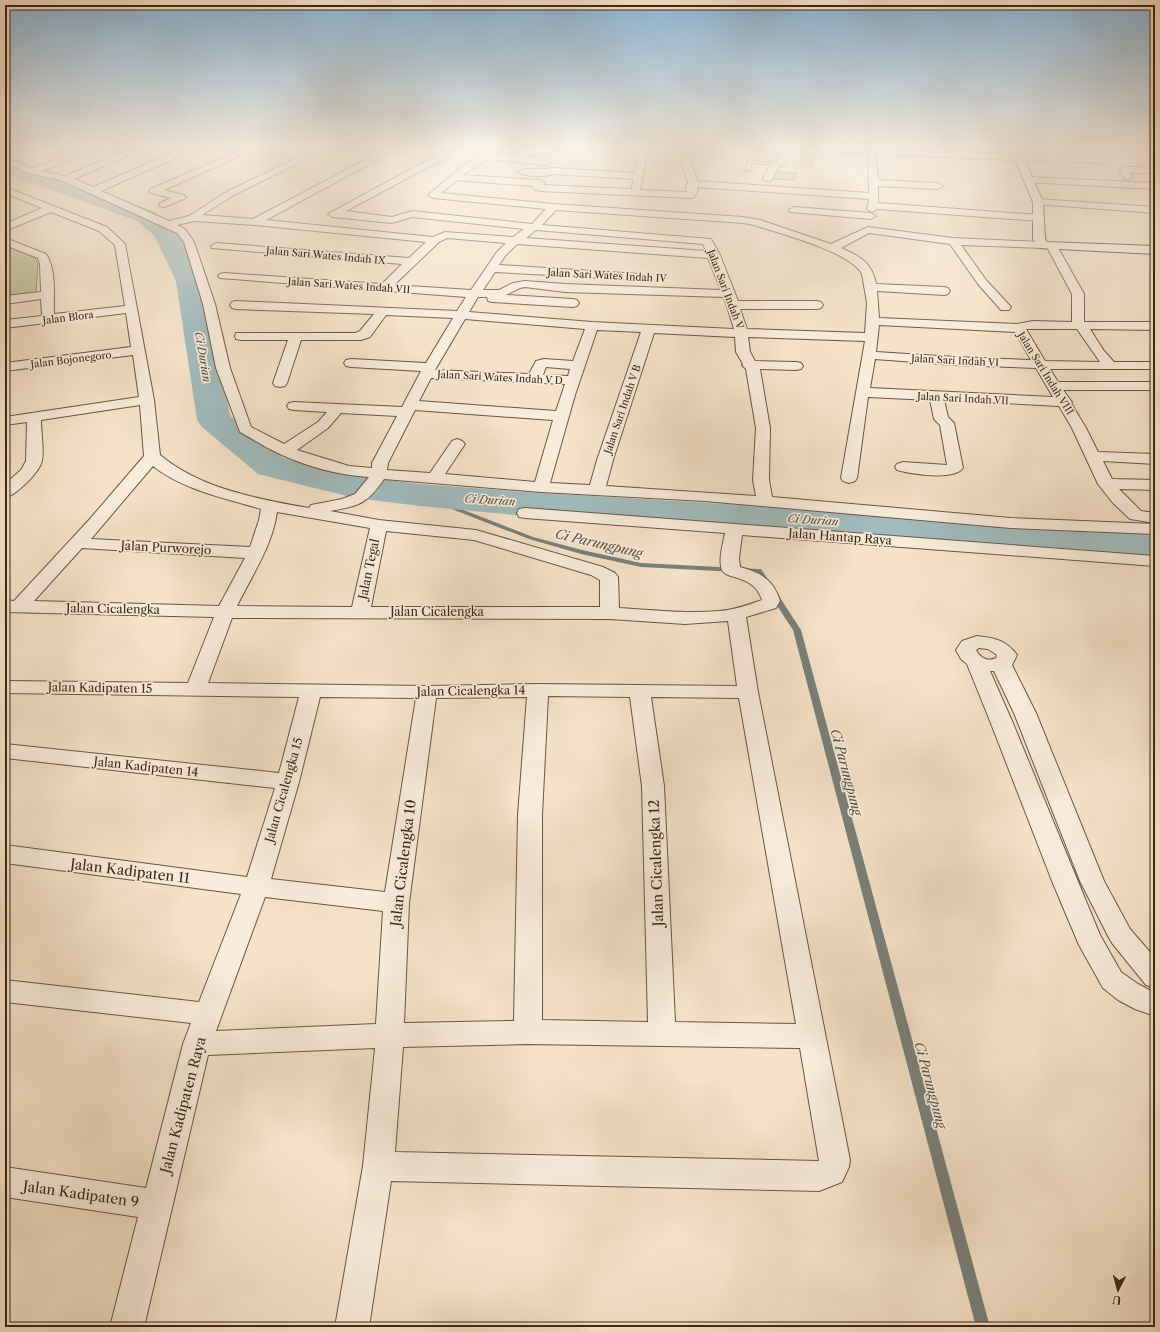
<svg xmlns="http://www.w3.org/2000/svg" width="1160" height="1332" font-family="'Libre Caslon Text',serif">
	<style>
		.green { fill: #bfc294; stroke: #7e7554 }
		.lines { fill: none; stroke-linecap: round; stroke-linejoin: round }
		.stream { fill: #78817a; fill-rule: evenodd }
		.river { fill: #a0bcbf; fill-rule: evenodd }
		.lane-casing { stroke: #6a5640; stroke-width: 2 }
		.street-casing { stroke: #6a5640; stroke-width: 2 }
		.secondary-casing { stroke: #3c2813; stroke-width: 2 }
		.lane { fill: #f8ecdb; fill-rule: evenodd }
		.street { fill: #f8ecdb; fill-rule: evenodd }
		.secondary { fill: #f8ecdb; fill-rule: evenodd }
		.labels { text-anchor: middle; stroke-width: 3.5; stroke-linejoin: round; paint-order: stroke }
		.far-street-label { font-size: 10px; fill: #3c2813; stroke: #f8ecdb }
		.far-water-label { font-size: 11px; font-style: italic; fill: #554d3e; stroke: #f8ecdb }
		.street-label { font-size: 12px; fill: #3c2813; stroke: #f8ecdb }
		.water-label { font-size: 13px; font-style: italic; fill: #554d3e; stroke: #f8ecdb }
		.near-street-label { font-size: 14px; fill: #3c2813; stroke: #f8ecdb }
	</style>
	<rect width="100%" height="100%" fill="#f5e2c8"/>
	<filter id="stains"><feTurbulence type="fractalNoise" baseFrequency=".005" numOctaves="4"/><feColorMatrix values="0 0 0 0 .2 0 0 0 0 .09 0 0 0 0 .02 0 0 0 .5 -.17"/></filter>
	<radialGradient id="worn" r=".72"><stop offset=".6" stop-color="#630" stop-opacity="0"/><stop offset="1" stop-color="#630" stop-opacity=".3"/></radialGradient>
	<g class="green">
		<path d="M795,156L813,157L812,167L792,166Z"/>
		<path d="M774,172L797,173L795,180L771,179Z"/>
		<path d="M5,245L35,258L38,264L36,294L5,298Z"/>
	</g>
	<g class="lines">
		<g class="stream">
			<path d="M420,493L533,537L582,550L641,563L758,569H761L771,584L767,586H764L756,573L641,567L581,554L529,539L418,496V494Z"/>
			<path d="M771,593H777L801,630L990,1327H976L793,630L770,595Z"/>
		</g>
		<path class="river" d="M5,160L153,211L174,226L204,281L230,416L284,458L355,476L420,484L525,492L1060,524L1155,532V556L1060,548L525,516L420,506L355,498L258,474L202,427L197,420L176,281L154,235L137,221L5,173Z"/>
		<defs>
			<path id="lane" d="M753,149H757L753,161L777,164L775,165L752,163L749,171H745Z"/>
			<g id="street">
				<path d="M89,149H102L42,171L65,176L131,149H143L74,179L93,187L177,151L176,149H190L189,152L101,191L169,221L189,216L228,191L316,149H327L234,195L202,215L253,219L386,149H397L266,220L433,237L445,232L513,237L524,229L412,217L392,223L333,217L328,214L439,154L445,149H455L445,158L346,211L392,217L412,211L532,224L546,209L433,198L428,195L463,166L481,154L491,149H501L494,154L545,159L550,162L545,165L487,159L463,175L540,180L545,183L543,185L632,189L633,179L554,174C547,177 524,177 518,172C523,167 544,170 553,168L634,173L640,149H648L640,190L687,192L686,185L688,183L682,165V149H690L692,165L697,181L869,193L868,151L869,149H875L878,180L938,183L943,186L938,189L878,186V203L1039,215L1044,218L1039,221L877,209L872,212L867,209L869,199L697,187L698,190L694,197L691,198L540,191L534,189L533,186L457,180L441,193L554,204L743,217L760,220L831,244L868,227L953,238L1043,242L1048,244L1052,243L1057,246L1084,294V322H1155V330L1090,329L1104,351L1114,362H1149L1155,365L1154,369H1050L1058,382H1155V390H1063L1072,402L1071,403L1086,428L1098,452L1155,454V464L1103,461L1112,479L1155,480V490L1119,489L1141,511L1155,513V523L1130,519L1113,503L1098,484L1072,428L1059,406L944,400L948,417L954,423L963,468C954,481 911,474 897,470L895,467L897,464L903,462L947,465L940,425L934,419L930,400L868,397L857,478L855,481L849,483L843,481L841,478L865,341L748,337L750,352L755,361L796,362L801,363L803,366L801,369L796,370L760,369L770,428L769,480L772,497L1011,518L1155,524V534L1011,528L705,501L541,492L384,479C367,504 359,506 330,511L379,520L476,530L603,567L615,573L618,577L619,608C652,610 686,614 719,611C734,610 748,605 762,600C754,574 726,580 722,570C718,560 723,544 725,533L525,518L519,517L517,513L519,509L525,508L1155,556V566L742,535L739,558L740,567C760,572 774,580 780,601L776,608L746,617L758,692L850,1160L849,1167L842,1182L819,1191L391,1181L369,1327H335L363,1166L375,1048L208,1055L144,1327H110L138,1217L5,1197V1167L146,1188L183,1044L191,1023L5,1002V980L199,1002L241,894L5,863V845L247,877L275,788L5,758V744L279,773L299,697L5,693V681L188,683L214,617L5,612V600L14,601L89,520L144,456L140,405L41,420C41,430 44,452 42,461C39,473 16,495 5,498V484L21,470L26,461L27,422L5,425V417L139,397L133,355L5,371V363L131,347L126,313L5,328V320L42,316L41,299L5,304V296L41,292L40,264L38,258L5,245V238L46,254C57,270 53,296 54,314L125,306L115,245L99,231L51,212L5,231V224L42,208L5,193V187L107,227L125,244L154,400L160,455C201,489 258,499 309,508L311,505L342,499L355,494L369,477C339,475 308,467 280,454C266,448 253,439 240,432L216,368L203,304L184,242L177,233L63,181L29,173L5,163V157L32,168ZM556,210L743,223L754,225C779,233 851,252 862,274L867,303L865,333L747,329L740,309H817L821,308L823,305L821,302L817,301H738L720,255L711,239L542,225ZM194,221L255,225L426,242L409,258L216,243L211,246L212,248L402,264L382,284L224,273L220,274L218,276L220,278L466,297L457,311L236,301L232,302L230,305L232,308L236,309L374,314L360,331L355,333H236L235,336L236,339L241,340H288L273,383L275,386L280,387L285,386L287,383L301,340H361L370,337L386,315L453,318L426,363L351,359L346,360L344,363L346,366L351,367L421,371L402,407L294,402L289,403L287,406L289,409L294,410L327,412L318,422L284,444L251,427L230,368L215,304L194,242L185,229L177,225ZM536,230L703,244L706,251L526,238ZM869,233L950,244L978,284L1001,310H1009L1011,307L986,280L961,245L1043,248L1047,247L1072,294V322L1033,321L1017,324L879,318L877,291L944,295L948,294L950,291L948,288L944,287L876,284C872,262 859,256 841,248ZM447,238L506,243L497,252L471,290L394,285L439,242ZM517,244L708,258L721,290L565,284L525,281L513,283L499,290H483L495,272L639,280L643,279L645,277L643,275L639,274L499,265L505,256ZM525,287L565,292L724,297L734,329L592,322L469,312L478,297H487L488,301L492,302L573,307L577,306L579,303L577,300L573,299L506,295L520,288ZM465,319L585,329L573,361L544,359L536,361L529,374L435,370ZM879,325L1015,332L1031,360L955,357L876,352ZM1026,329H1077L1100,362L1045,361ZM597,330L641,332L597,460L590,485L550,483L575,395ZM654,333L735,337L736,352L743,364L742,365L746,369L756,428L753,480L756,496L606,486L613,460ZM875,359L955,365L1036,368L1053,397L870,388ZM546,367L570,369L568,376L543,375ZM431,378L565,384L556,411L419,401ZM415,410L553,420L535,482L445,474L465,444L462,441L457,439L452,441L430,473L387,470L388,463ZM341,413L397,416L372,463V468L349,466L297,450L328,428ZM153,466C183,490 225,498 261,509L259,520L250,547L91,539ZM277,512L370,528L352,607L237,606C252,575 272,547 277,512ZM386,531L474,540L591,575L600,580V607H371ZM82,548L245,558L219,606L34,601ZM232,618L610,619L685,624L728,621L737,686L538,684L427,686L208,683ZM548,696L630,697L642,786L648,1022L542,1020V815ZM320,697L416,698L385,892L271,879L299,782ZM527,697L518,815L514,1021L404,1023L409,903L436,698ZM651,697L739,698L796,1024L675,1022L664,786ZM265,897L383,911L376,1024L216,1031ZM528,1044L800,1048L819,1161L395,1152L403,1047Z"/>
				<path d="M243,149H255L164,190L184,195L186,197L184,199L164,207L160,206L159,204L171,198L151,193L149,191L151,189Z"/>
				<path d="M526,149L565,151L569,154L565,157L529,154L526,153L525,151Z"/>
				<path d="M783,149H791L787,163L785,165L779,166L771,181H765L763,179L770,164L772,162L778,161Z"/>
				<path d="M1015,154L1103,157L1107,160L1103,163L1012,159L1011,157Z"/>
				<path d="M1124,167H1155V173H1130L1133,177L1128,180L1125,179L1119,170Z"/>
				<path d="M1029,177L1155,183V189L1026,182L1024,180Z"/>
				<path d="M1038,199L1155,207V213L1035,204L1033,202Z"/>
				<path d="M794,207L871,213L876,216L871,219L790,212L789,210Z"/>
				<path d="M977,636C995,638 1006,640 1017,655L1012,665L1036,713L1104,881L1130,929L1155,958V988L1146,985L1112,943L1108,936L1080,881L1014,713L994,671H990L1012,721L1100,935L1121,972L1138,984L1155,993V1016L1135,1009L1118,1000L1103,988L1079,945L1052,881L990,721L967,664L961,659L956,650L962,641ZM979,648L988,649L997,655L996,658C988,662 980,658 976,650Z"/>
			</g>
			<path id="secondary" d="M832,149H906L1018,155L1025,161L1043,202L1045,239L1047,242L1155,246V254L1039,248L1033,239V202L1016,162L1012,160L837,152Z"/>
		</defs>
		<use href="#lane" class="lane-casing"/>
		<use href="#street" class="street-casing"/>
		<use href="#secondary" class="secondary-casing"/>
		<use href="#lane" class="lane"/>
		<use href="#street" class="street"/>
		<use href="#secondary" class="secondary"/>
	</g>
	<linearGradient id="sky" x2="0" y2="1"><stop stop-color="#8bb7d8"/><stop offset="0.44" stop-color="#faf2e6"/><stop offset="1" stop-color="#faf2e6" stop-opacity="0"/></linearGradient>
	<rect width="1160" height="336" fill="url(#sky)"/>
	<g class="labels">
		<g class="far-street-label">
			<text transform="translate(326 255) rotate(5)" y="4">Jalan Sari Wates Indah IX</text>
			<text transform="translate(607 275) rotate(3)" y="4">Jalan Sari Wates Indah IV</text>
			<text transform="translate(349 285) rotate(4)" y="4">Jalan Sari Wates Indah VII</text>
			<text transform="translate(726 289) rotate(69)" y="4">Jalan Sari Indah V</text>
			<text transform="translate(68 317) rotate(-7)" y="4">Jalan Blora</text>
			<text transform="translate(71 359) rotate(-7)" y="4">Jalan Bojonegoro</text>
			<text transform="translate(955 360) rotate(3)" y="4">Jalan Sari Indah VI</text>
			<text transform="translate(1046 373) rotate(58)" y="4">Jalan Sari Indah VIII</text>
			<text transform="translate(500 377) rotate(3)" y="4">Jalan Sari Wates Indah V D</text>
			<text transform="translate(963 398) rotate(3)" y="4">Jalan Sari Indah VII</text>
			<text transform="translate(622 409) rotate(-71)" y="4">Jalan Sari Indah V B</text>
		</g>
		<g class="far-water-label">
			<text transform="translate(203 357) rotate(80)" y="4">Ci Durian</text>
			<text transform="translate(490 500) rotate(4)" y="4">Ci Durian</text>
			<text transform="translate(813 520) rotate(4)" y="4">Ci Durian</text>
		</g>
		<g class="street-label">
			<text transform="translate(840 537) rotate(4)" y="4">Jalan Hantap Raya</text>
			<text transform="translate(166 548) rotate(3)" y="4">Jalan Purworejo</text>
			<text transform="translate(369 569) rotate(-78)" y="4">Jalan Tegal</text>
			<text transform="translate(113 609) rotate(1)" y="4">Jalan Cicalengka</text>
			<text x="437" y="616">Jalan Cicalengka</text>
			<text transform="translate(100 688) rotate(1)" y="4">Jalan Kadipaten 15</text>
			<text transform="translate(471 691) rotate(-1)" y="4">Jalan Cicalengka 14</text>
			<text transform="translate(146 767) rotate(6)" y="4">Jalan Kadipaten 14</text>
			<text transform="translate(284 790) rotate(-74)" y="4">Jalan Cicalengka 15</text>
		</g>
		<g class="water-label">
			<text transform="translate(599 543) rotate(13)" y="5">Ci Parungpung</text>
			<text transform="translate(847 772) rotate(75)" y="5">Ci Parungpung</text>
			<text transform="translate(931 1085) rotate(75)" y="5">Ci Parungpung</text>
		</g>
		<g class="near-street-label">
			<text transform="translate(403 863) rotate(-83)" y="5">Jalan Cicalengka 10</text>
			<text transform="translate(656 863) rotate(-92)" y="5">Jalan Cicalengka 12</text>
			<text transform="translate(130 871) rotate(7)" y="5">Jalan Kadipaten 11</text>
			<text transform="translate(183 1105) rotate(-75)" y="5">Jalan Kadipaten Raya</text>
			<text transform="translate(81 1194) rotate(8)" y="5">Jalan Kadipaten 9</text>
		</g>
	</g>
	<rect width="1160" height="1332" fill="none" stroke="#f5e2c8" stroke-width="20"/>
	<rect x="6" y="6" width="1148" height="1320" fill="none" stroke="#3c2813" stroke-width="2"/>
	<rect x="10" y="10" width="1140" height="1312" fill="none" stroke="#3c2813"/>
	<g transform="translate(1118 1290) rotate(186)" stroke="#f8ecdb" stroke-width="3" paint-order="stroke">
	<path d="M0-3L7 15L0 10L-7 15Z" fill="#3c2813"/>
	<text y="-6" font-size="11" font-weight="bold" text-anchor="middle" fill="#3c2813">U</text>
	</g>
	<rect width="100%" height="100%" filter="url(#stains)"/>
	<rect width="100%" height="100%" fill="url(#worn)"/>
</svg>
